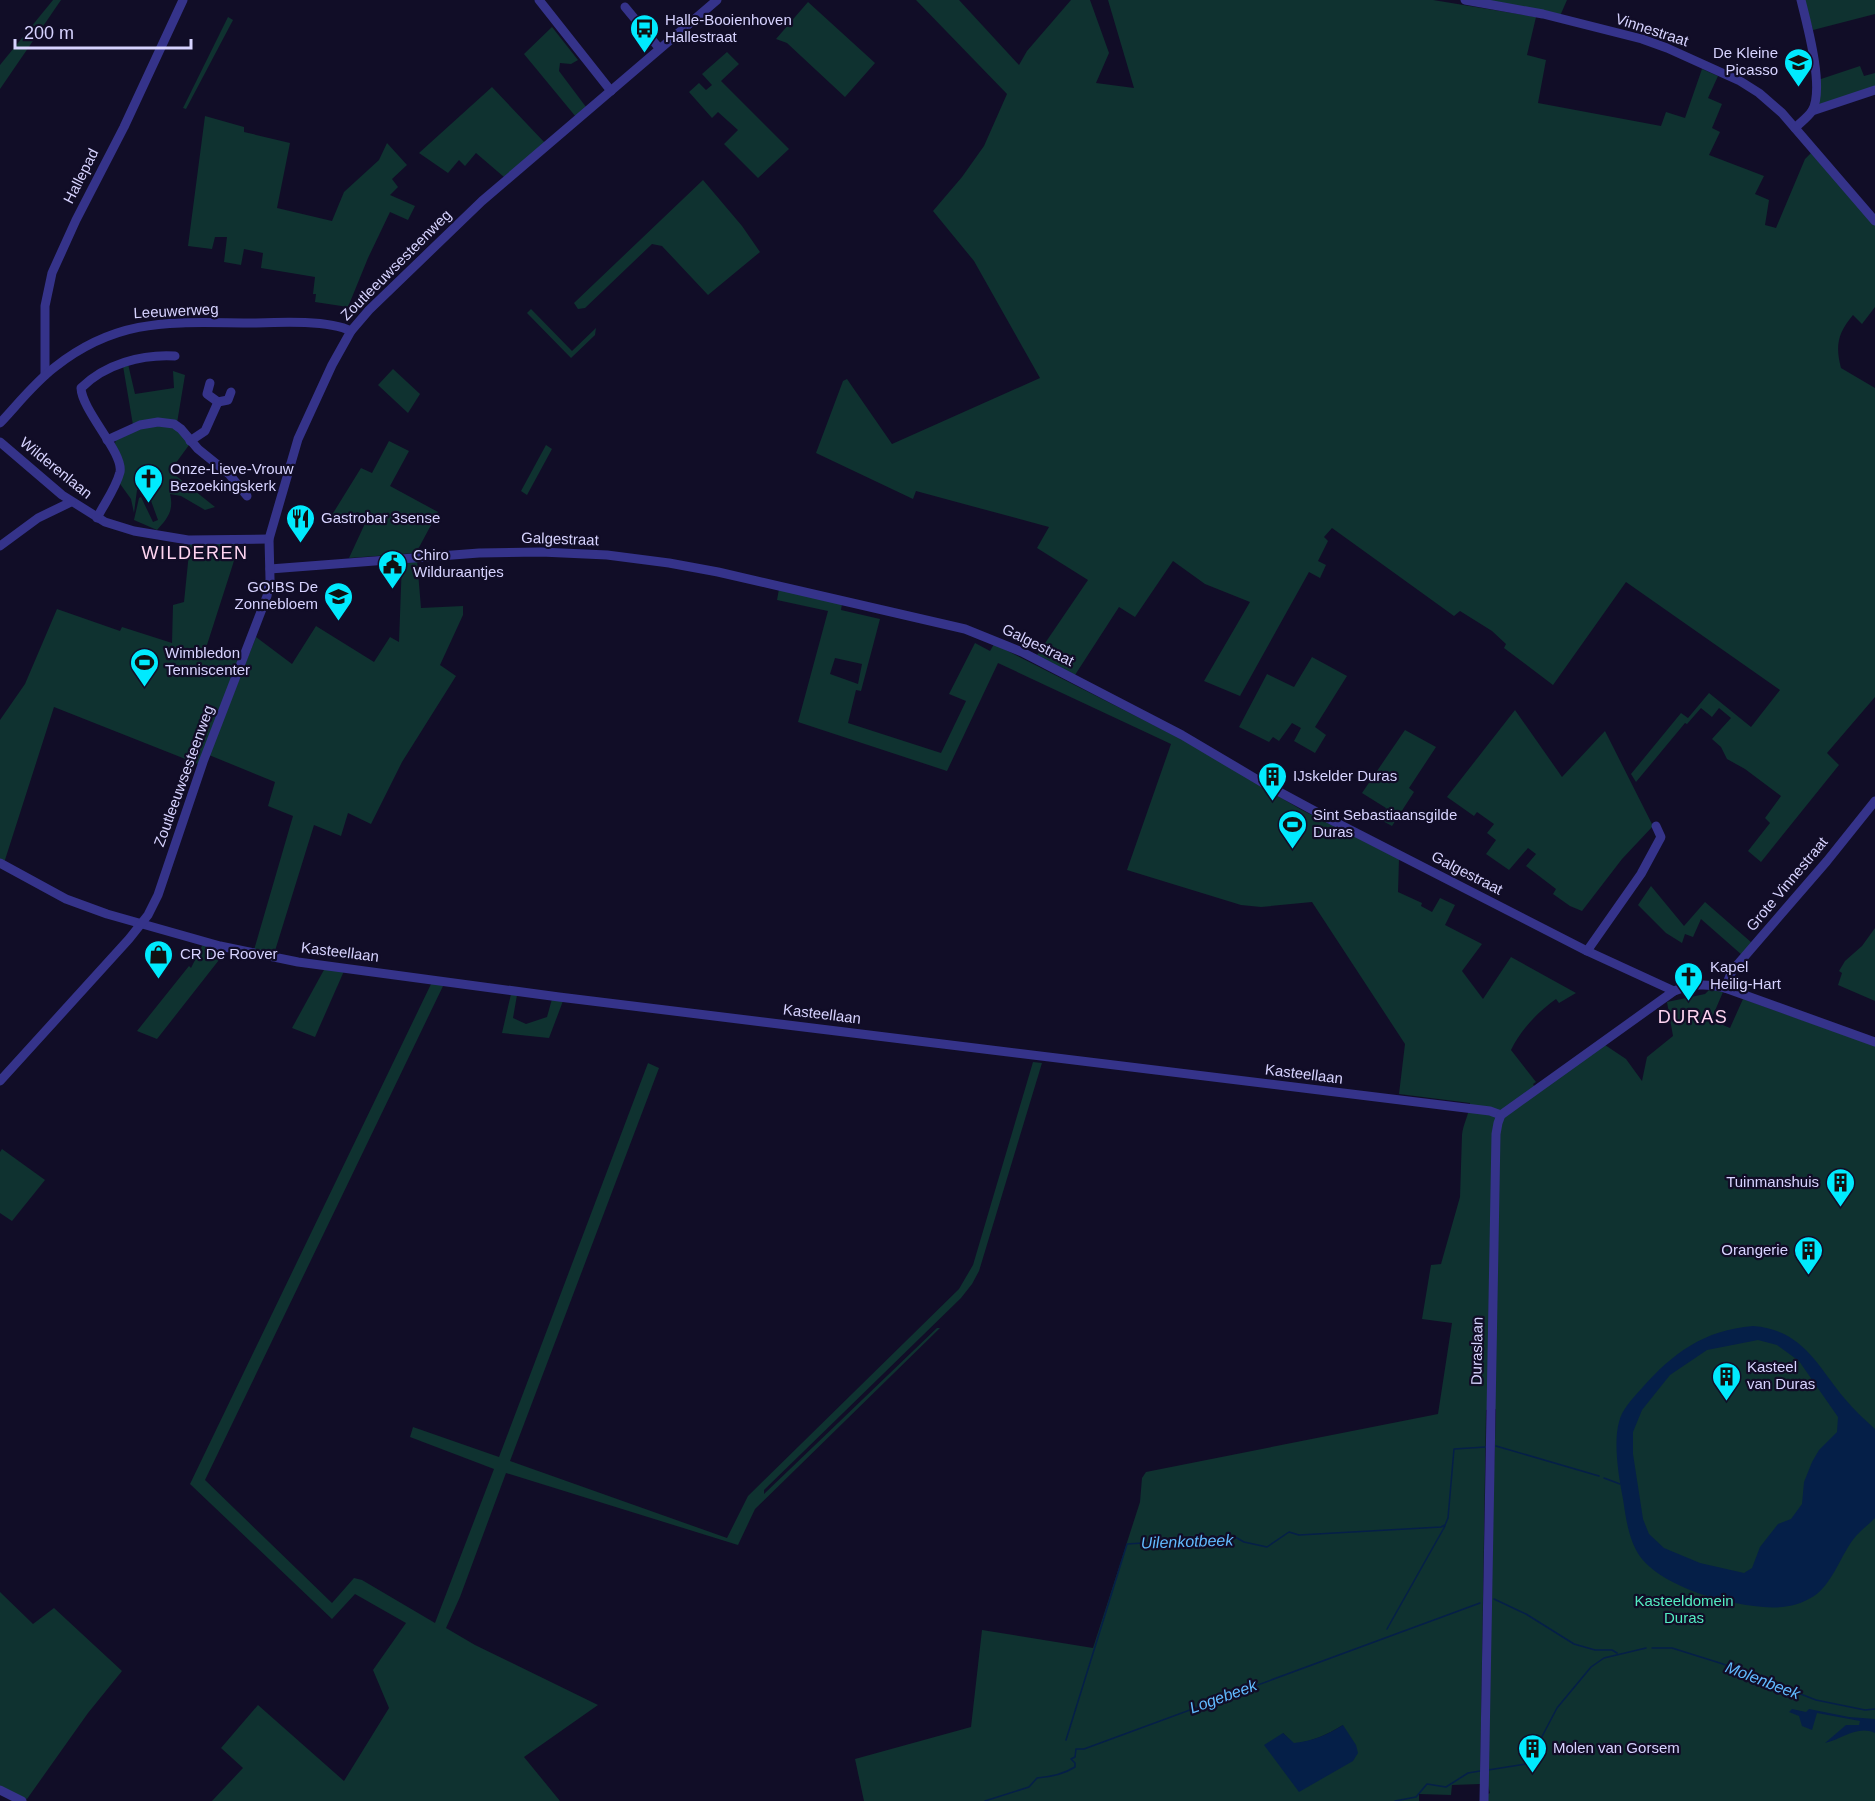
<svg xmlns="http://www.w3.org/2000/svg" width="1875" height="1801" font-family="Helvetica,sans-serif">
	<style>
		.green { fill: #0f3230; fill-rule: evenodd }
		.water { fill: #051f48; fill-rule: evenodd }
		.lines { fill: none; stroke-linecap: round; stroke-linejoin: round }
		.stream { stroke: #051f48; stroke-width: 1.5 }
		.minor { stroke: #35338a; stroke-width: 9 }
		.labels { text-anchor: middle; stroke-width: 4.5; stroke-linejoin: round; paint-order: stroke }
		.poi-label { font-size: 15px; fill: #d7d3ff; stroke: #110d27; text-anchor: start }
		.street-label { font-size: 15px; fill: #d7d3ff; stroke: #110d27 }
		.park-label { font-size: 15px; fill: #53ebc1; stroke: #110d27 }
		.water-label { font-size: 16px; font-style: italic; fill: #61baff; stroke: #110d27 }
		.quarter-label { font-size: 18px; letter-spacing: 1.5px; fill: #ffd5f1; stroke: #110d27 }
	</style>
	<rect width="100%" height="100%" fill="#110d27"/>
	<g class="green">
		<path d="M53,0H61L0,89V65Z"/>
		<path d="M916,0H959L1019,65L1027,51L1071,0H1090L1109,53L1096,83L1134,88L1108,0H1433L1536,17L1527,55L1546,60L1538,103L1661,126L1666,112L1685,118L1702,69L1718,76L1708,98L1722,104L1712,128L1720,132L1709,155L1764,176L1755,194L1769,200L1765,225L1776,228L1805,159L1811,153L1875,225V307L1862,324L1853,315C1838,333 1835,345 1841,368L1875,388V697L1827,753L1839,765L1761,862L1748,851L1770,823L1765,818L1781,796L1745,769L1727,759L1721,747L1712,739L1731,718L1719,708L1712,717L1701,708L1687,724L1685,723L1636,782L1631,774L1681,713L1688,718L1709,693L1751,727L1780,690L1626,582L1553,685L1504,648L1506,644L1492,631L1460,611L1454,616L1332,528L1324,537L1328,541L1318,561L1326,565L1320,578L1309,572L1240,696L1204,681L1250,602L1205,584L1173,561L1135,617L1119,607L1075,675L1037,655L1088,580L1037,548L1049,527L916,491L913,499L816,453L843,381L847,379L892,444L1040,378L974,261L933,211L962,177L984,146L1007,94Z"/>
		<path d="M1486,0H1567L1560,16Z"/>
		<path d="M1804,0H1875V14L1813,30Z"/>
		<path d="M808,2L875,63L845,97L787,43L776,39Z"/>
		<path d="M228,17L233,20L186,109L183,108Z"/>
		<path d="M552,27L578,60L571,64L560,63L559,71L586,107L576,117L524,54Z"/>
		<path d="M727,52L739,64L721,81L789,149L758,178L724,144L738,130L718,112L712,118L689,92L699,83L706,90L712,85L702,74Z"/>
		<path d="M1860,66L1864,76L1875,73V86L1817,106L1818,80Z"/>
		<path d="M492,87L545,143L504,177L476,153L465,166L459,160L448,173L419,153Z"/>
		<path d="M205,116L244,127V132L290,143L277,208L332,221L344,192L379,160L387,143L407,165L392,179L398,187L390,195L415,206L408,220L390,212L368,258L348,307L315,302L316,294H313L315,277L261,268L263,253L244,249L241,265L224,262L227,237H215L212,249L188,246Z"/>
		<path d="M703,180L742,226L760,252L708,295L662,246L652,244L585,308L578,309L574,303Z"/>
		<path d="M531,309L572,351L596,328L595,335L571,358L527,313Z"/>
		<path d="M128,364L135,394L174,388L173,371L185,375L177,423L133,425L123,366Z"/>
		<path d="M393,369L420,394L408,413L378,385Z"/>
		<path d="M166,425L179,430L189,445L170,471L215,507L205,510L181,496L170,494C174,510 168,518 157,530L134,520L139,498L141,497L153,522L158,520L146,487L137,490L134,513L131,499L118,481L115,443L116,440L141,428Z"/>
		<path d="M389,441L409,451L390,486L438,512L416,553L349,558L368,517L357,512L350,519L327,523L361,468L372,473Z"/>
		<path d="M546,445L552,449L527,495L521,491Z"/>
		<path d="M190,543L238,544L233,564L205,651L239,661L198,764L54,707L4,863L0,861V720L25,684L57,609L120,631L122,627L172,643L173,605L184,602Z"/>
		<path d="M417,560L421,608L463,606V615L440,665L456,676L402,762L371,824L348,813L341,836L314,825L274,954L254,950L293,816L268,806L275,782L209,755L256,637L292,664L316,626L374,662L390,637L399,642L402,561Z"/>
		<path d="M779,589L842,604L841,610L880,619L861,691L856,690L848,723L941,753L966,701L949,694L975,643L990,651L994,644L1185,741L1300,809L1399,859L1398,892L1422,903L1421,906L1432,912L1440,898L1455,905L1445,925L1482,944L1462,971L1483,999L1511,957L1576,993L1559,1003L1556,999C1538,1012 1521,1029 1511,1050L1536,1082L1533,1084L1538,1093L1605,1045L1626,1059L1642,1081L1647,1057L1673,1036L1667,1002L1705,994L1710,989L1723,992L1711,1020L1730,1028L1743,999L1875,1046V1801H1488V1794L1490,1793L1487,1782L1491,1561L1496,1409L1486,1410L1480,1784L1452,1785L1451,1795L1419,1794V1801H864L855,1759L971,1727L982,1630L1093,1648L1140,1502L1142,1478L1146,1472L1438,1414L1452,1323L1422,1319L1431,1265L1441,1264L1460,1197L1462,1135C1463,1124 1469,1115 1470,1103L1399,1094L1405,1044L1312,902L1261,907L1241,905L1127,870L1171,744L998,663L947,771L798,722L828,611L777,600ZM835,658L862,664L858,684L830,674ZM1343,1725L1299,1791L1283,1733L1294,1744C1313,1741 1327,1735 1343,1725Z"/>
		<path d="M1312,657L1347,676L1315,727L1326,735L1315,753L1294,741L1301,728L1292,723L1279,741L1273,737L1269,742L1239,727L1267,674L1294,687Z"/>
		<path d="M1515,710L1562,777L1605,731L1653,826L1622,859L1582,911L1570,906L1553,894L1556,889L1526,866L1536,854L1528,848L1509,870L1486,854L1496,840L1487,833L1494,824L1477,812L1474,816L1447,797Z"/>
		<path d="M1405,730L1436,747L1409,788L1414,792L1392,826L1381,820L1386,808L1362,793Z"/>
		<path d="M1651,886L1684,926L1705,902L1752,943L1742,955L1701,919L1693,937L1685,934L1682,943L1666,933L1638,905Z"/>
		<path d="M1875,928V1001L1838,985L1842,973L1839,971L1845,961L1862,946Z"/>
		<path d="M203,944L226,951L157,1039L137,1031L189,966L191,968Z"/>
		<path d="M325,968L344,971L315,1037L292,1028Z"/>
		<path d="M432,982L444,984L205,1480L332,1603L354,1578L362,1580L435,1623L494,1469L410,1437L413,1427L499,1457L648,1063L659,1068L510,1461L727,1538L748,1496L959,1289L973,1265L1033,1062L1042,1063L979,1271L972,1284L961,1298L764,1490V1494L937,1328H940L755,1509L738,1545L506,1473L460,1597L446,1628L475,1645L598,1705L524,1757L560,1801H212L243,1768L221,1748L258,1705L344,1781L389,1708L373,1670L406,1623L355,1594L332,1619L190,1484Z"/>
		<path d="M511,994L517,995L513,1018L526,1024L547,1017L552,999L563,1001L549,1038L502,1033Z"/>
		<path d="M2,1149L45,1180L12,1221L0,1213V1152Z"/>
		<path d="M0,1592L33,1624L54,1608L122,1671L88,1713L27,1799L0,1788Z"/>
	</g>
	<g class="water">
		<path d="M1753,1326C1803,1330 1816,1364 1845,1399C1854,1410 1865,1420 1875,1429V1518C1866,1527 1857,1533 1850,1544C1840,1559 1830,1586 1814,1596C1790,1612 1762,1608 1735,1603C1706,1598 1661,1582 1642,1559C1629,1543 1626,1519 1623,1499C1619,1478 1613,1443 1619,1422C1622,1409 1633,1398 1642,1388C1673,1353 1704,1330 1753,1326ZM1758,1340L1777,1345L1799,1361L1838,1417L1837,1432L1819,1450L1812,1462L1804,1482L1802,1504L1791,1519L1778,1524L1760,1547L1752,1568L1744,1573L1700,1563L1664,1548L1649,1534L1643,1519L1633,1454V1432L1642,1410L1670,1375L1707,1350Z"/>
		<path d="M1792,1709L1806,1712L1809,1709L1849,1717L1875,1719V1733C1857,1725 1843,1739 1825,1743L1846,1725H1859L1860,1721L1817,1713L1812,1730L1802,1726L1799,1716L1789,1712Z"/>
		<path d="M1343,1725L1356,1745L1358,1753L1353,1761L1299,1792L1264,1745L1283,1733L1294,1743C1313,1741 1327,1735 1343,1725Z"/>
	</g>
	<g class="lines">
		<g class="stream">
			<path d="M1496,1446L1599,1476"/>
			<path d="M1604,1478L1620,1484"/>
			<path d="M1494,1599L1526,1614L1574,1644L1595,1650H1612L1617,1653"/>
			<path d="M1387,1629L1445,1526"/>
			<path d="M1652,1648H1672L1723,1664L1816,1700L1865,1710L1875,1709"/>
			<path d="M1066,1740L1127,1544L1235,1537L1244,1542L1267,1547L1289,1532L1299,1535L1441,1527L1445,1525L1448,1518L1454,1449L1486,1447"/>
			<path d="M1488,1770L1526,1764L1534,1759L1537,1746L1557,1708L1591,1667L1604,1658L1646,1648"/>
			<path d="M985,1801L1029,1787L1037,1778C1050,1777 1064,1774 1075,1767V1763L1071,1759L1075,1757L1076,1749H1084L1480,1603"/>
			<path d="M1395,1801L1416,1797L1427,1784L1446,1787L1468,1773L1480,1771"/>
		</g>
		<g class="minor">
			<path d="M539,0L611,91"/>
			<path d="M1465,0L1543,14L1642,39L1667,48L1740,81L1759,93L1782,113L1875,221"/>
			<path d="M625,7L659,48"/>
			<path d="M1812,111L1875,90"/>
			<path d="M1795,128C1800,123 1808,117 1812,111C1825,89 1807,24 1801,0"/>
			<path d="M45,375V306L52,273L76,220L124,127L183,0"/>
			<path d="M210,383L207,394L218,402L228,400L231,392"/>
			<path d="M0,423C18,404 34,383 55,367C121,315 176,323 255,323C281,322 329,320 351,331"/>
			<path d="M107,440L140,425L158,422L174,424L181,429L198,449L229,474L247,496"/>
			<path d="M190,441L205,431L218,402"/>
			<path d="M0,442L62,495L105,522L134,531L188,540L269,539"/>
			<path d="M97,518C104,504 116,488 120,472C124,453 82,411 81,388C105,364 142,354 175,356"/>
			<path d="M0,546L38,518L71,502"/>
			<path d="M270,569L479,553L541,552L607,555L669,563L718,572L965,629L1022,652L1182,735L1263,783L1335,822L1587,951L1674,991"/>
			<path d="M0,863L66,899L107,914L220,946L298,962L559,997L1490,1111L1501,1115"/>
			<path d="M1587,951L1641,874L1661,837L1656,826"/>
			<path d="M1725,988L1732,971L1827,861L1875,801"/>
			<path d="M0,1081L129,939L148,915L158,895L203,762L267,596L270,579L269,539L298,439L332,365L351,331L369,310L482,201L717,0"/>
			<path d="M0,1790L22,1801"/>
			<path d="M1484,1801L1496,1134L1498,1123L1501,1115L1674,991C1692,984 1706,983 1725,988L1875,1042"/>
		</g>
	</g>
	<defs>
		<symbol id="bus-pin" viewBox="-11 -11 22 30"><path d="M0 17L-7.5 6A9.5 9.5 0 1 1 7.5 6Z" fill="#00eafe" stroke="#110d27"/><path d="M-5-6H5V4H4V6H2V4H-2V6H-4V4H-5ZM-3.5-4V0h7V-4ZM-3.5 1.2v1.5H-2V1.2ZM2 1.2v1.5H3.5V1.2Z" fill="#111"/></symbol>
		<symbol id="school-pin" viewBox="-11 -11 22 30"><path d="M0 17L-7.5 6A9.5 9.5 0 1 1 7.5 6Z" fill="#00eafe" stroke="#110d27"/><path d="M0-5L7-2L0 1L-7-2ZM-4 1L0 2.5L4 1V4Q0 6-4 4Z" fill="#111"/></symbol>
		<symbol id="church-pin" viewBox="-11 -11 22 30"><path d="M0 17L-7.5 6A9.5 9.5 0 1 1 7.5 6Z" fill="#00eafe" stroke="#110d27"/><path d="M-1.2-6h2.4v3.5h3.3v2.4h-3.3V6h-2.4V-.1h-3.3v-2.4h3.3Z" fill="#111"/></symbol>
		<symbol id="restaurant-pin" viewBox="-11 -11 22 30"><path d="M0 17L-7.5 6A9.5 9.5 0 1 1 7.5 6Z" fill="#00eafe" stroke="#110d27"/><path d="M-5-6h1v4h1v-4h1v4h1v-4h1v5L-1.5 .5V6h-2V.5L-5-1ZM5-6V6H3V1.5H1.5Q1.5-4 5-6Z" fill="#111"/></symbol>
		<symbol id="civic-pin" viewBox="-11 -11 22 30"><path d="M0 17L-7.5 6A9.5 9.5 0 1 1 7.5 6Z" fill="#00eafe" stroke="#110d27"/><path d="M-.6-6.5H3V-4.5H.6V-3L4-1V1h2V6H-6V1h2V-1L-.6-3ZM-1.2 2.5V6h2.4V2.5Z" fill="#111"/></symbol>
		<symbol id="stadium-pin" viewBox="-11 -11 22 30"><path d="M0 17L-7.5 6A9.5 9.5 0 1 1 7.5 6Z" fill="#00eafe" stroke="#110d27"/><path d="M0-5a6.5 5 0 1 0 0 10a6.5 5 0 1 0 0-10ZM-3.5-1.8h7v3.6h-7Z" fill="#111"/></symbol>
		<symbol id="building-pin" viewBox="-11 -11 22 30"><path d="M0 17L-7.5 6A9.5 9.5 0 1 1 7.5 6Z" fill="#00eafe" stroke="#110d27"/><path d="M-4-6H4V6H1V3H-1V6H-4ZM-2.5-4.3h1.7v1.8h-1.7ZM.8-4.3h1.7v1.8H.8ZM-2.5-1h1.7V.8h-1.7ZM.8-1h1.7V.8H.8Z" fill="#111"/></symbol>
		<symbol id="shop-pin" viewBox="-11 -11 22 30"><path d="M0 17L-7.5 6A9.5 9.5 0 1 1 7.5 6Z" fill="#00eafe" stroke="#110d27"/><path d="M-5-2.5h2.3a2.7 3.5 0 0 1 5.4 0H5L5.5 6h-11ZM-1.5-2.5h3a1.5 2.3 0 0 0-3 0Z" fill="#111"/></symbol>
	</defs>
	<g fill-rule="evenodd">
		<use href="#bus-pin" x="628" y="12" width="33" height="45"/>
		<use href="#school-pin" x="1782" y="46" width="33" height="45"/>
		<use href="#church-pin" x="132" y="462" width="33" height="45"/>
		<use href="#restaurant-pin" x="284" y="502" width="33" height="45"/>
		<use href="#civic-pin" x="376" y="548" width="33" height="45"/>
		<use href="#school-pin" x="322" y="580" width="33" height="45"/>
		<use href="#stadium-pin" x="128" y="646" width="33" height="45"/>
		<use href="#building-pin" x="1256" y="760" width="33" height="45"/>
		<use href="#stadium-pin" x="1276" y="808" width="33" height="45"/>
		<use href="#shop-pin" x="142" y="938" width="33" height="45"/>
		<use href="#church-pin" x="1672" y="960" width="33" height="45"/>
		<use href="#building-pin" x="1824" y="1166" width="33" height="45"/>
		<use href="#building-pin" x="1792" y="1234" width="33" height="45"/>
		<use href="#building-pin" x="1710" y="1360" width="33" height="45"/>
		<use href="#building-pin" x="1516" y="1732" width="33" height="45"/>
	</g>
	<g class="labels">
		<g class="poi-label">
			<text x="665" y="25">Halle-Booienhoven<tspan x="665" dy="17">Hallestraat</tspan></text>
			<text x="1778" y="58" text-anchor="end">De Kleine<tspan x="1778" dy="17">Picasso</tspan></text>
			<text x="170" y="474">Onze-Lieve-Vrouw<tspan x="170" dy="17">Bezoekingskerk</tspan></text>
			<text x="321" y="523">Gastrobar 3sense</text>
			<text x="413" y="560">Chiro<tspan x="413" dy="17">Wilduraantjes</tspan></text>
			<text x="318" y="592" text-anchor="end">GO!BS De<tspan x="318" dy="17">Zonnebloem</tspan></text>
			<text x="165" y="658">Wimbledon<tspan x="165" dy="17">Tenniscenter</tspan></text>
			<text x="1293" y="781">IJskelder Duras</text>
			<text x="1313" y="820">Sint Sebastiaansgilde<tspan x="1313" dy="17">Duras</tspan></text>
			<text x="180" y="959">CR De Roover</text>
			<text x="1710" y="972">Kapel<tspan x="1710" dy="17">Heilig-Hart</tspan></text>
			<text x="1819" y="1187" text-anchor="end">Tuinmanshuis</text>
			<text x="1788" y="1255" text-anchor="end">Orangerie</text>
			<text x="1747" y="1372">Kasteel<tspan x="1747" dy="17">van Duras</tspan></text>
			<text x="1553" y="1753">Molen van Gorsem</text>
		</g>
		<g class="street-label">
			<text transform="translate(1652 30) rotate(18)" y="5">Vinnestraat</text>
			<text transform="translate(81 176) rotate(-63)" y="5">Hallepad</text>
			<text transform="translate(396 265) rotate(-45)" y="5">Zoutleeuwsesteenweg</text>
			<text transform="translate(176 311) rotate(-3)" y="5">Leeuwerweg</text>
			<text transform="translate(56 468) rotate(39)" y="5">Wilderenlaan</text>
			<text transform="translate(560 539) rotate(2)" y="5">Galgestraat</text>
			<text transform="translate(1038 645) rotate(26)" y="5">Galgestraat</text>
			<text transform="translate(184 776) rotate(-70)" y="5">Zoutleeuwsesteenweg</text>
			<text transform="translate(1467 873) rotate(27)" y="5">Galgestraat</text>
			<text transform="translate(1787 884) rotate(-50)" y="5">Grote Vinnestraat</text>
			<text transform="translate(340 952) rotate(7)" y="5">Kasteellaan</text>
			<text transform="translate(822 1014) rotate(7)" y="5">Kasteellaan</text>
			<text transform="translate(1304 1074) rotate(7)" y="5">Kasteellaan</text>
			<text transform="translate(1477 1351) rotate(-89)" y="5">Duraslaan</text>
		</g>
		<g class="park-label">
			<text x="1684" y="1606">Kasteeldomein<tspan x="1684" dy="17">Duras</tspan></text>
		</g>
		<g class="water-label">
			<text transform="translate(1187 1541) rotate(-2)" y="6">Uilenkotbeek</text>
			<text transform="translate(1763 1680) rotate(21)" y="6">Molenbeek</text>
			<text transform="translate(1223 1696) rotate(-20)" y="6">Logebeek</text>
		</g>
		<g class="quarter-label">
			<text x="195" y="559">WILDEREN</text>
			<text x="1693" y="1023">DURAS</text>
		</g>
	</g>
	<path d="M15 39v9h176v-9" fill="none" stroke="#d7d3ff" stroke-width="3"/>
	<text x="24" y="39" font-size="18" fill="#d7d3ff" stroke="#110d27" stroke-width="4.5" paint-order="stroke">200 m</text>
</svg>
